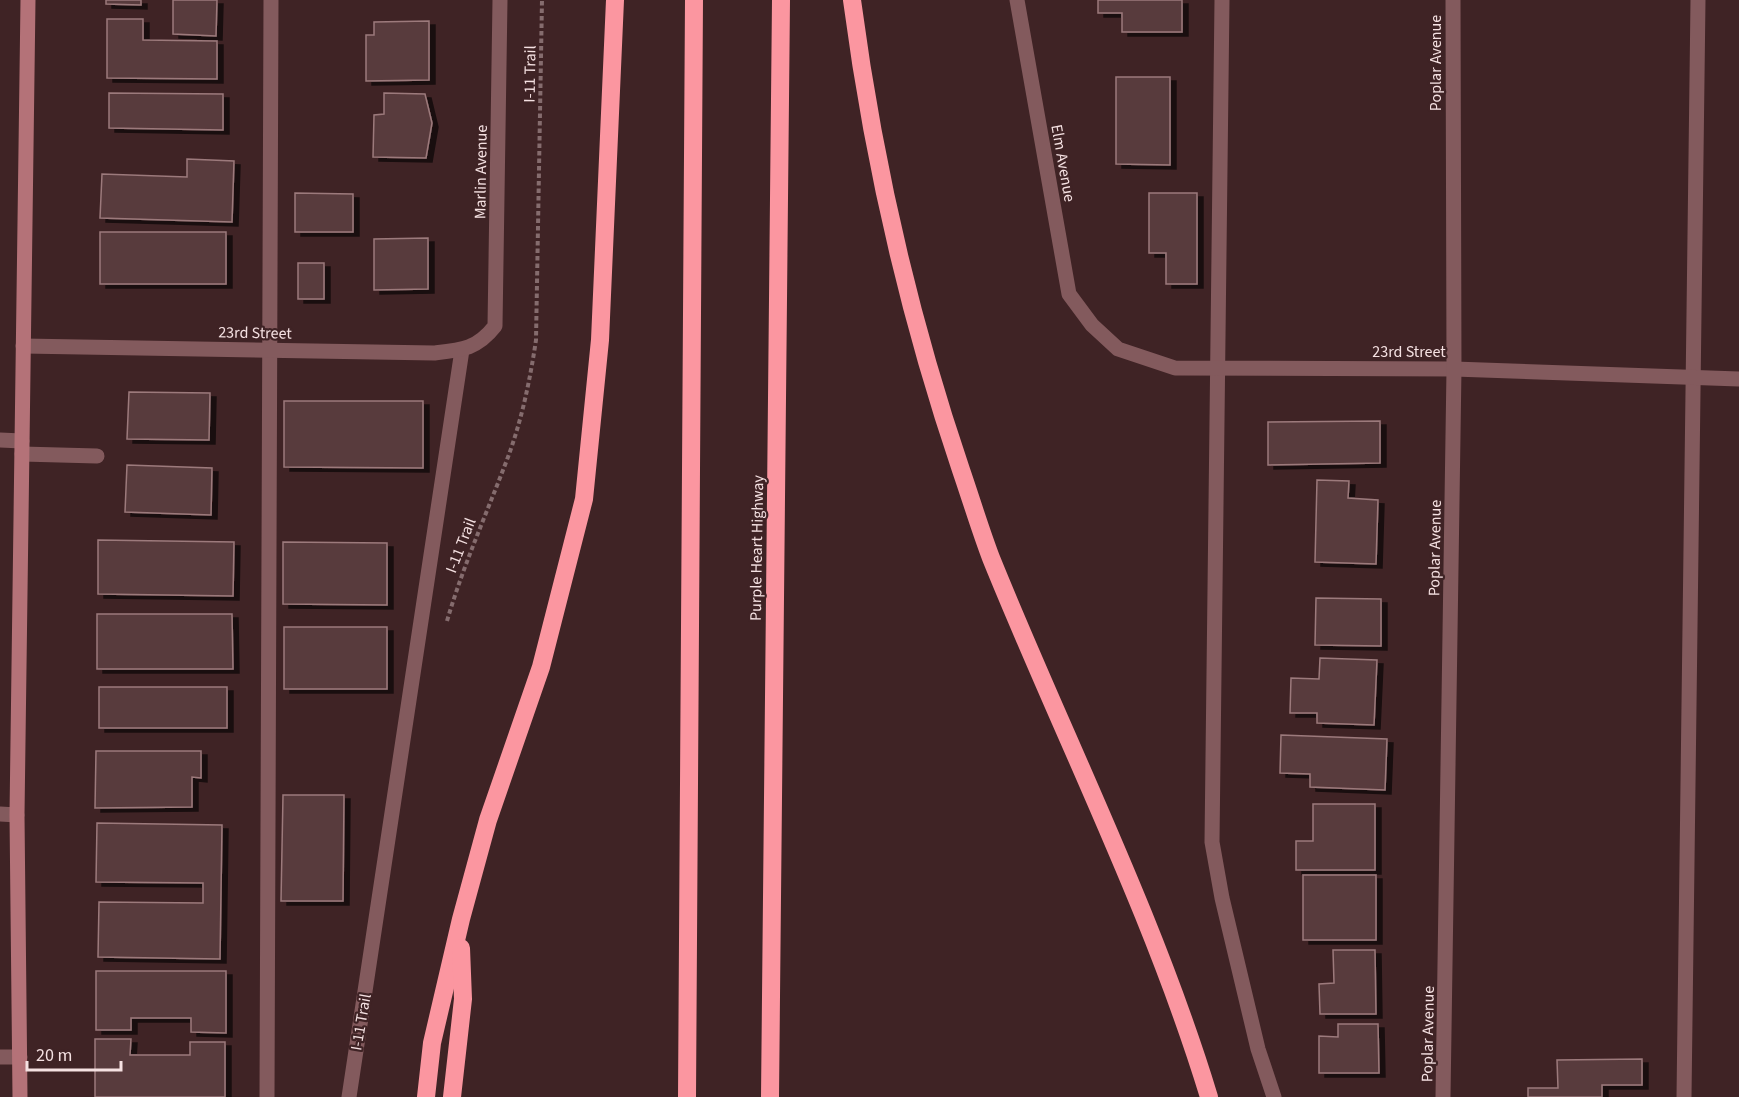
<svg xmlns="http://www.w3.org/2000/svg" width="1739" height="1097" font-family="'Source Sans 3',sans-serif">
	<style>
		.building { fill: #593b3d; stroke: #9c7a7c; stroke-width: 1.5; filter: url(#shadow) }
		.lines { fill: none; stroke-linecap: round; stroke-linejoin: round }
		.path { stroke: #856c6e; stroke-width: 4; stroke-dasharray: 4.5 3; stroke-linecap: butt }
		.service { stroke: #835a5d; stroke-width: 15 }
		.minor { stroke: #835a5d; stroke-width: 15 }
		.secondary { stroke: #b47278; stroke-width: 15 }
		.motorway { stroke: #fb96a0; stroke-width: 18 }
		.labels { text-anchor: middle; stroke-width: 4.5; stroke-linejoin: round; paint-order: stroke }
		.street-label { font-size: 16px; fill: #f5e1e2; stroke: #3f2325 }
	</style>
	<defs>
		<filter id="shadow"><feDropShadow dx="6" dy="4" stdDeviation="0" flood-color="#0009"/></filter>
	</defs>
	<rect width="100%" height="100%" fill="#3f2325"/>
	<g class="building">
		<path d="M106,0H141V5L106,4Z"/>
		<path d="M173,0H217L216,36L173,34Z"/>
		<path d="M1098,0H1182V32H1122V13H1098Z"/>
		<path d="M107,19H143V40L217,41V79L107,78Z"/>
		<path d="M429,21V80L366,81V35H374V22Z"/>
		<path d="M1116,77H1170V165L1116,164Z"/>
		<path d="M109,93L223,94V130L109,128Z"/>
		<path d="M384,93L425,94L432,123L426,158L373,157L374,115L384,114Z"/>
		<path d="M187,159L234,161L232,222L100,218L102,174L187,177Z"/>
		<path d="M295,193L353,194V232H295Z"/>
		<path d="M1149,193H1197V284H1166V253H1149Z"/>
		<rect x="100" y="232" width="126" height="52"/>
		<path d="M428,238V289L374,290V239Z"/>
		<rect x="298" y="263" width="26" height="36"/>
		<path d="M129,392L210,393L209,440L127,439Z"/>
		<path d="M284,401H423V468L284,467Z"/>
		<path d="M1380,421V463L1268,465V422Z"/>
		<path d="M127,465L212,468L211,515L125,512Z"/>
		<path d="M1317,480L1349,481L1348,498L1378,500L1376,564L1315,562Z"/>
		<path d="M98,540L234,542L233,596L98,594Z"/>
		<path d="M283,542L387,543V605L283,604Z"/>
		<path d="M1316,598L1381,599V646L1315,645Z"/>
		<path d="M97,614H232L233,669H97Z"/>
		<rect x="284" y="627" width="103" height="62"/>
		<path d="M1320,658L1377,660L1374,725L1317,723V713H1290L1291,678L1319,679Z"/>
		<rect x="99" y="687" width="128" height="41"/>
		<path d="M1281,735L1387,739L1385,790L1310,787V774L1280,773Z"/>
		<path d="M96,751H201V778L192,777V807L95,808Z"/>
		<path d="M283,795H344L343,901H281Z"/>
		<path d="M1313,804H1375V870H1296V841H1313Z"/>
		<path d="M97,823L222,825L220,959L98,957L99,902L203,903V883L96,882Z"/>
		<rect x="1303" y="875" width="73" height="65"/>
		<path d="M1333,950H1375L1376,1014H1320L1319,984L1334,983Z"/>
		<path d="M96,971H226V1033L191,1032V1018H131V1030H96Z"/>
		<path d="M1338,1024H1378L1379,1073H1319V1036L1338,1037Z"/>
		<path d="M95,1039H131L130,1055H190V1042H225V1097H95Z"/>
		<path d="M1642,1059V1085H1602V1097H1528V1088H1558L1557,1060Z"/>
	</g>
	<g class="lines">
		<path class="path" d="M447,621C464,563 487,513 508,457C522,419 530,380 536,340L542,0"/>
		<g class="service">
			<path d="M1222,0L1212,842L1222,898L1258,1049L1274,1097"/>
			<path d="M22,454L97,456"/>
			<path d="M0,1057H20"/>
			<path d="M267,1097L271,0"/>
			<path d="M349,1097L462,350"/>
			<path d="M1684,1097L1698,0"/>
		</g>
		<g class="minor">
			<path d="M1017,0L1069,294L1092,325L1118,349L1175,368L1454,369L1739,379"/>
			<path d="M23,346L434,353C462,350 477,349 495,326L500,0"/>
			<path d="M0,440L22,441"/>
			<path d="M0,814L17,815"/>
			<path d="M1443,1097L1454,369L1453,0"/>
		</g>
		<path class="secondary" d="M20,1097L17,815L28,0"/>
		<g class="motorway">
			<path d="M852,0C873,160 909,317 961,470C971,499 980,529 991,558C1063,736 1153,913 1209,1097"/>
			<path d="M426,1097L432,1043L461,919L488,820L541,667L584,499L600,340L615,0"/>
			<path d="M452,1097L463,999L461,948"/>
			<path d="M687,1097L694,0"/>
			<path d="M770,1097L781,0"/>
		</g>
	</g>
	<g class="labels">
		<g class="street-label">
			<text transform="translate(1435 63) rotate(-90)" y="6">Poplar Avenue</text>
			<text transform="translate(529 74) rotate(-89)" y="6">I-11 Trail</text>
			<text transform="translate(1064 163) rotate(80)" y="6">Elm Avenue</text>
			<text transform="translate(480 172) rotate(-89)" y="6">Marlin Avenue</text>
			<text transform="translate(255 332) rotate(1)" y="6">23rd Street</text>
			<text x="1409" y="357">23rd Street</text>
			<text transform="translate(460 545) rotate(-69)" y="6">I-11 Trail</text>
			<text transform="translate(756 548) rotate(-89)" y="6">Purple Heart Highway</text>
			<text transform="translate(1434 548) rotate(-89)" y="6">Poplar Avenue</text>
			<text transform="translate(360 1022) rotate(-80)" y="6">I-11 Trail</text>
			<text transform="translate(1427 1034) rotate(-89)" y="6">Poplar Avenue</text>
		</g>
	</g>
	<path d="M27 1061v9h94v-9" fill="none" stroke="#f5e1e2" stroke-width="3"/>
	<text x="36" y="1061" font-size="18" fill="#f5e1e2" stroke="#3f2325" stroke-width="4.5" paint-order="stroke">20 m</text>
</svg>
